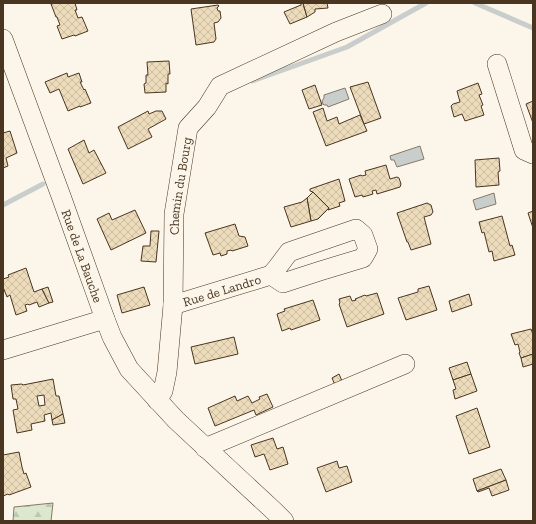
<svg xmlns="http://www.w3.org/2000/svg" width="536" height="524" font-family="'Zilla Slab',serif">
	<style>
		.forest { fill: url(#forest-firs); stroke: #887966 }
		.water { fill: #c9cecd; stroke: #887966 }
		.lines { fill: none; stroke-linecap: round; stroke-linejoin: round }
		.stream { stroke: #c9cecd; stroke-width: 5 }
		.building { fill: url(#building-cross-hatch); stroke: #4a3520; fill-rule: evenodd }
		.minor-casing { stroke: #4a3520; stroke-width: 20 }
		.minor { stroke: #fbf6e9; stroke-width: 19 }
		.labels { text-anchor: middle; stroke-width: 3; stroke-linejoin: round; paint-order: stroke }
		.street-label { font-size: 13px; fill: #4a3520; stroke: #fbf6e9 }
	</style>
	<defs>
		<pattern id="forest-firs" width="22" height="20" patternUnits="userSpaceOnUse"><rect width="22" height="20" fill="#dce7d0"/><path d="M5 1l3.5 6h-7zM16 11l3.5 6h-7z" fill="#bec7b2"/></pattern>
		<pattern id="building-cross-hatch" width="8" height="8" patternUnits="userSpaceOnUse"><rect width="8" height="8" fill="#ecdcbc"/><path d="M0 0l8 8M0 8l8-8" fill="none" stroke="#ccbda1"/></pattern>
	</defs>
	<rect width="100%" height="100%" fill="#fbf6e9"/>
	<path class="forest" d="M53,503L51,521H13L14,507Z"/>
	<g class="water">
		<path d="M345,88L349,99L328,107L327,105H324L323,104L322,101L324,98V95Z"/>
		<path d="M420,146L424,159L397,167L394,160H391L390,156Z"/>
		<path d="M494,193L496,204L476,210L473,200Z"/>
	</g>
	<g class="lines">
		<g class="stream">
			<path d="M475,3L533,28"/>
			<path d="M252,81L347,47L426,3"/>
			<path d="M3,205L43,184"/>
		</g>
	</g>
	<g class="building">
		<path d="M55,3H75L77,10H75L78,18L82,17L88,31L75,36L74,35L62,39L57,26L60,25L57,17H56L51,4Z"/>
		<path d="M301,3H303L307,17L290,24L284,12L301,5Z"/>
		<path d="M303,3H327L328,8L315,9V12L307,17Z"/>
		<path d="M218,5L219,6L217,8L218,11H220L221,18L218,22L214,23L216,39L214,42L196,45L191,9Z"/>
		<path d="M169,61L170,74H168V84L166,83V92L145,93L144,84L146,83V75H148L147,62Z"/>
		<path d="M67,73L68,77L79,73L82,82H80L84,90L85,89L91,103L80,107V106L68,111L59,89L50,93L45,82Z"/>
		<path d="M368,82L381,118L364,124L350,87Z"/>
		<path d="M478,83L482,94L479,95L483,105L481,106L484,115L465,121L462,114L454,117L451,106L453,104L460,102L457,91Z"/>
		<path d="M315,85L322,105L309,109L302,90Z"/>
		<path d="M533,101V123L526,104Z"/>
		<path d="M323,108L327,121L337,117L339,124L360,115L367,131L326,146L313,112Z"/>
		<path d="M148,111L149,114L156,111H162L166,119L148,129L152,137L128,149L118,127Z"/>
		<path d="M10,131L17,153L6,158L8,166L3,168V133Z"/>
		<path d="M84,140L89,153L94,150L106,173L83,184L68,149Z"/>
		<path d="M499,158L500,171L498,172L499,185L476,187L475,160Z"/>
		<path d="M386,165L390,179L397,177L399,178L401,184L400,187L377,194L376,190L372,191L373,194L363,197L362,195L355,197L349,179L361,175L362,176L366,175L365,171Z"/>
		<path d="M339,179L345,201L339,203L340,206L328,210L329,208L313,192L310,191V189Z"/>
		<path d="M313,192L329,208L318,219L311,221L307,198Z"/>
		<path d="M307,198L311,221L291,227L284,207L302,202Z"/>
		<path d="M427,203L431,205L433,212L431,215L424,217L431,244L411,250L408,242H407L397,213Z"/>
		<path d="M135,210L146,233L111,250L97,219L109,213L112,220Z"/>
		<path d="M533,211V228L528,213Z"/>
		<path d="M502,216L510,246L512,245L515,255L494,261L492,251L489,252L484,232L482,233L479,222Z"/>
		<path d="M235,224L239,236L245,237L248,246L232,251L231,250L227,251V254L221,256L220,253L213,255L205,233Z"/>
		<path d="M151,231H159L156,262L141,261L143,246H150Z"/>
		<path d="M26,268L34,292L42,289L49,303L39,307L37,302L29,305L28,304L25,305L27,311L16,315L10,295L7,297L3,287V279L9,277L8,275Z"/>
		<path d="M429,286L437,310L406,320L398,298L418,292V289Z"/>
		<path d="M48,287L53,302L49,303L42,289Z"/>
		<path d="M144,287L150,305L122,313L117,295Z"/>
		<path d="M377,293L384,314L347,327L339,304L340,303L339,299L350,296L352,301L356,300L355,299L365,295L366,296Z"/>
		<path d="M469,294L472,305L452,312L449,301Z"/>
		<path d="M313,300L320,320L291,330L290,328L282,331L277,314L285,311L284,309Z"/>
		<path d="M531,329L533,334V354L521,358L519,353L520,352L518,344L515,345L511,334Z"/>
		<path d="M234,337L238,354L195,364L191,347Z"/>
		<path d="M533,354V364L523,367L521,358Z"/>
		<path d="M467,362L471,374L453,380L449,368Z"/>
		<path d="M339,374L342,381L335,385L332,378Z"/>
		<path d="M471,374L477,391L455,399L453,390L456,389L453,380Z"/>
		<path d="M53,379L56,396H59L63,414L52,420L51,413L44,415L45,421L31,424L32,430L17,433L13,410L18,409L16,399H13L11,385L22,384L23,385ZM44,395L45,405L39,406L37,396Z"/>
		<path d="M267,394L273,407L256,415L254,410L215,426L208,408L235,396L237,401L248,396L252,403L260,399L259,397Z"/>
		<path d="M477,408L490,447L469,454L456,416Z"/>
		<path d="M63,414L65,423L53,425L52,420Z"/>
		<path d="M273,438L277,449L283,447L288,464L270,470L264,454L255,457L251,445Z"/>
		<path d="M19,452L22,467L24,474L26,473L31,487L9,495L8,494L3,496V455Z"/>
		<path d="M337,461L339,468L347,466L352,482L326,492L317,468Z"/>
		<path d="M501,469L506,480L477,491L473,479Z"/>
		<path d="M506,480L509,490L492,496L489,488L478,492L477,491Z"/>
	</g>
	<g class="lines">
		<defs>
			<g id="minor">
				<path id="s1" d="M3,39L61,196L105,319L112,337L129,369L176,420L274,511L284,521"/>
				<path d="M497,64L524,150L533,154"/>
				<path id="s2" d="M173,305L271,275L277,268L289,252L356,229L363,235L368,249L363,258L320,271L283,283L271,275"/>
				<path d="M3,350L105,319"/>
				<path id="s3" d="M157,400L163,391L167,372L173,305L174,214L188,128L207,107L220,86L336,32L382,14"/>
				<path d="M205,448L405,364"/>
			</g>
		</defs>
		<use href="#minor" class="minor-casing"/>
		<use href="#minor" class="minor"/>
	</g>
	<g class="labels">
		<g class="street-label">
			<text dy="5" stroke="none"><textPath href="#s3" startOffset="217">Chemin du Bourg</textPath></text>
			<text dy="5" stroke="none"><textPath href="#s1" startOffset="231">Rue de La Bauche</textPath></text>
			<text dy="5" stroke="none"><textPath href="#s2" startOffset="51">Rue de Landro</textPath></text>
		</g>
	</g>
	<rect width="536" height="524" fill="none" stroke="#4a3520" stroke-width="8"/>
</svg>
